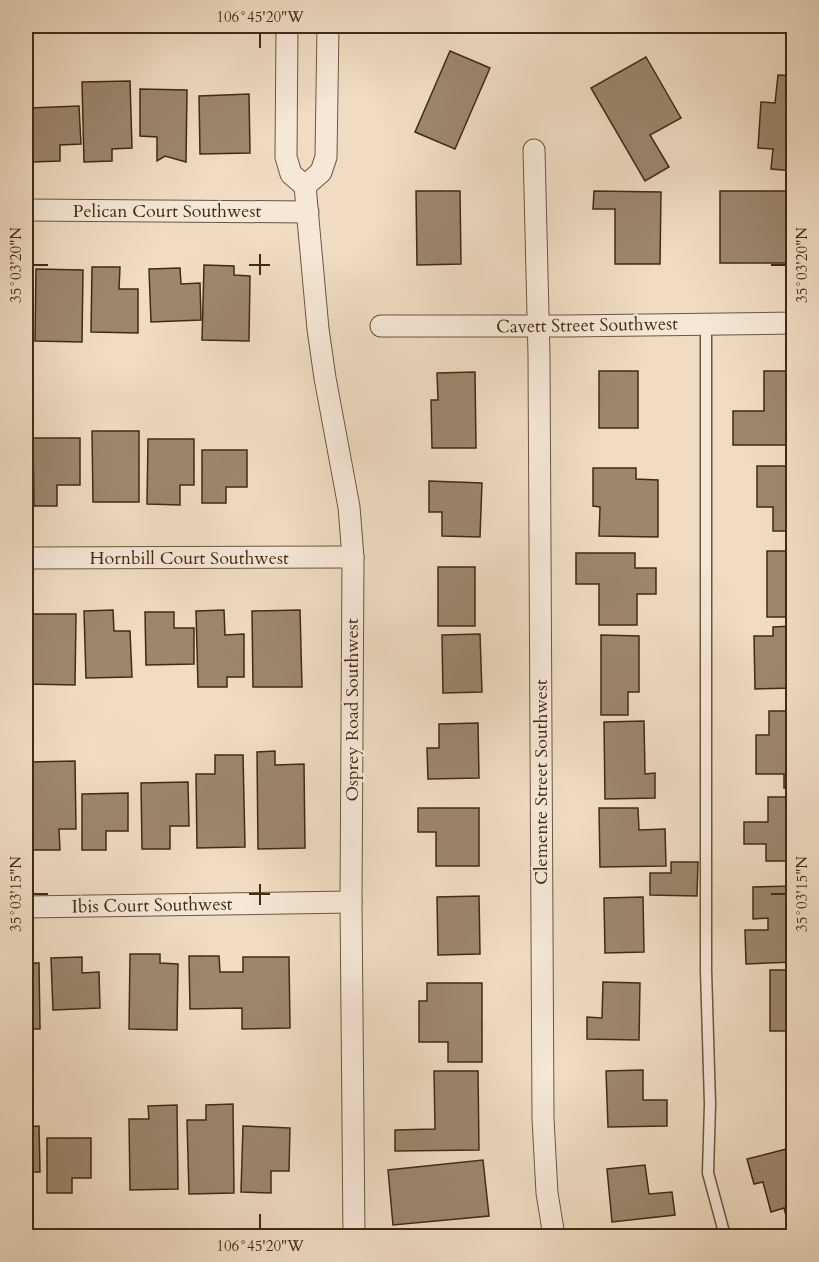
<svg xmlns="http://www.w3.org/2000/svg" width="819" height="1262" font-family="Cardo,serif">
	<style>
		.building { fill: #9c876e; stroke: #422a13; stroke-width: 1.5 }
		.lines { fill: none; stroke-linecap: round; stroke-linejoin: round }
		.lane-casing { stroke: #6d563f; stroke-width: 13 }
		.street-casing { stroke: #6d563f; stroke-width: 23 }
		.lane { stroke: #f5e8d7; stroke-width: 10 }
		.street { stroke: #f5e8d7; stroke-width: 21 }
		.ticks { fill: none; stroke: #422a13; stroke-width: 2 }
		.labels { text-anchor: middle; stroke-width: 4.5; stroke-linejoin: round; paint-order: stroke }
		.street-label { font-size: 18px; fill: #422a13; stroke: #f5e8d7 }
		.neatline { fill: none; stroke: #422a13; stroke-width: 2 }
		.ticks-label { font-size: 15px; text-anchor: middle; fill: #422a13 }
	</style>
	<rect width="100%" height="100%" fill="#efdcc2"/>
	<filter id="stains"><feTurbulence type="fractalNoise" baseFrequency=".00333" numOctaves="4"/><feColorMatrix values="0 0 0 0 .2 0 0 0 0 .09 0 0 0 0 .02 0 0 0 .5 -.17"/></filter>
	<radialGradient id="worn" r=".72"><stop offset=".6" stop-color="#630" stop-opacity="0"/><stop offset="1" stop-color="#630" stop-opacity=".3"/></radialGradient>
	<g class="building">
		<path d="M450,51L490,68L455,149L415,132Z"/>
		<path d="M646,57L681,118L650,135L669,167L645,181L591,88Z"/>
		<path d="M778,75L794,76V171L771,169L773,149L758,148L761,102L775,103Z"/>
		<path d="M130,81L132,148L112,149V161L84,162L82,82Z"/>
		<path d="M140,89L187,90L186,162L165,156L157,161V137L140,136Z"/>
		<path d="M249,94L250,153L200,154L199,96Z"/>
		<path d="M79,106L81,144L60,145V161L32,162L30,108Z"/>
		<path d="M416,191H460L461,264L417,265Z"/>
		<path d="M594,191L661,192L660,264H615V209H593Z"/>
		<rect x="720" y="191" width="74" height="72"/>
		<path d="M204,265L234,266V275L250,276L249,341L202,340Z"/>
		<path d="M92,267H120L119,289H138V333L91,332Z"/>
		<path d="M180,268L181,284L200,283L201,320L151,322L149,269Z"/>
		<path d="M36,269L83,270L82,342L35,341Z"/>
		<path d="M26,288H28L26,340Z"/>
		<rect x="599" y="371" width="39" height="57"/>
		<path d="M764,371H794V445H733V411H764Z"/>
		<path d="M475,372L476,448H432L431,400H438L437,373Z"/>
		<path d="M92,431H139V502H93Z"/>
		<path d="M33,438H80V485H57V506H34Z"/>
		<path d="M148,439H194V485H180V505L147,504Z"/>
		<path d="M202,450H247V487H226V503H202Z"/>
		<path d="M757,466H794V531H773V507H757Z"/>
		<path d="M593,468H636V479L658,480V537L599,536L600,507L593,506Z"/>
		<path d="M429,481L482,483L480,537L442,536V512H429Z"/>
		<rect x="767" y="551" width="27" height="66"/>
		<path d="M576,553H635V568H656V594H637V625H599V584H576Z"/>
		<rect x="438" y="567" width="37" height="59"/>
		<path d="M113,610L114,631H130L132,677L86,678L84,611Z"/>
		<path d="M224,610L225,635L244,634V677H227V687H198L196,611Z"/>
		<path d="M300,610L302,687H253L252,611Z"/>
		<path d="M145,612H174V628H194V664L146,665Z"/>
		<path d="M29,614H76L75,685L28,684Z"/>
		<path d="M794,626V688L755,689L754,636H773V627Z"/>
		<path d="M480,634L482,692L443,693L442,635Z"/>
		<path d="M601,635L639,636V692H628V715H601Z"/>
		<path d="M769,711H794V788H784V774H756V735H769Z"/>
		<path d="M644,721L645,774L655,773V798L605,799L604,722Z"/>
		<path d="M478,723L479,778L428,779L427,748H439V724Z"/>
		<path d="M275,751V765L304,764L305,848L258,849L257,752Z"/>
		<path d="M215,755H243L245,847L197,848L196,774H215Z"/>
		<path d="M75,761L76,829H59L60,850H30V762Z"/>
		<path d="M188,782L189,826H170V849H142L141,783Z"/>
		<path d="M128,793V831H106V850H82V794Z"/>
		<path d="M768,797H794V861H766V844H744V822H768Z"/>
		<path d="M418,808H479V866H436V832H418Z"/>
		<path d="M599,808H638L639,830L665,829L666,866L600,867Z"/>
		<path d="M671,862H698L697,896L650,895V873H671Z"/>
		<path d="M794,886V962L746,964L745,930H768V918L753,919V887Z"/>
		<path d="M479,896L480,954L438,955L437,897Z"/>
		<path d="M643,897L644,952L605,953L604,898Z"/>
		<path d="M130,954H160V963L178,964L177,1030L129,1029Z"/>
		<path d="M189,956H219L220,972H243V957H289L290,1028L242,1029V1008L190,1009Z"/>
		<path d="M82,957V973L99,972L100,1008L53,1010L51,958Z"/>
		<path d="M26,963H39L40,1029H26Z"/>
		<rect x="770" y="970" width="24" height="61"/>
		<path d="M603,982L640,983L639,1040L587,1039V1017L602,1018Z"/>
		<path d="M427,983H482V1062H448V1042H419V1001H427Z"/>
		<path d="M643,1070V1100H667V1126L608,1127L606,1071Z"/>
		<path d="M434,1071H478L479,1150L395,1151V1130L435,1129Z"/>
		<path d="M233,1104L234,1193L189,1194L187,1120H206V1105Z"/>
		<path d="M177,1105L178,1189L130,1190L129,1119H149L148,1106Z"/>
		<path d="M39,1126L40,1172H26V1127Z"/>
		<path d="M243,1126L290,1128L289,1171H271V1193L241,1192Z"/>
		<path d="M47,1138H91V1178H72V1193H47Z"/>
		<path d="M794,1147V1230L790,1231L784,1208L771,1212L763,1182L754,1184L747,1159Z"/>
		<path d="M483,1160L489,1216L393,1225L388,1170Z"/>
		<path d="M645,1165L649,1194L672,1192L675,1215L612,1222L607,1169Z"/>
	</g>
	<g class="lines">
		<defs>
			<path id="lane" d="M706,324V970L710,1104L708,1173L725,1236"/>
			<g id="street">
				<path d="M287,26L286,157L291,174L305,186L318,329L325,378L349,507L353,557L351,902L354,1236"/>
				<path d="M534,150L539,355L543,1119L547,1193L554,1236"/>
				<path d="M305,186L321,172L326,157L328,26"/>
				<path d="M26,210L308,212"/>
				<path d="M381,326H567L794,323"/>
				<path d="M26,558L353,557"/>
				<path d="M26,907L351,902"/>
			</g>
		</defs>
		<use href="#lane" class="lane-casing"/>
		<use href="#street" class="street-casing"/>
		<use href="#lane" class="lane"/>
		<use href="#street" class="street"/>
	</g>
	<path class="ticks" d="M260,33V48M260,254V275M33,265H48M249,265H270M771,265H786M260,884V905M33,894H48M249,894H270M771,894H786M260,1214V1229"/>
	<g class="labels">
		<g class="street-label">
			<text x="167" y="217">Pelican Court Southwest</text>
			<text transform="translate(587 325) rotate(-1)" y="6">Cavett Street Southwest</text>
			<text x="189" y="564">Hornbill Court Southwest</text>
			<text transform="translate(352 710) rotate(-90)" y="6">Osprey Road Southwest</text>
			<text transform="translate(541 782) rotate(-90)" y="6">Clemente Street Southwest</text>
			<text transform="translate(152 905) rotate(-1)" y="6">Ibis Court Southwest</text>
		</g>
	</g>
	<rect width="819" height="1262" fill="none" stroke="#efdcc2" stroke-width="66"/>
	<rect x="33" y="33" width="753" height="1196" class="neatline"/>
	<g class="ticks-label">
		<text x="260" y="22">106°45'20"W</text>
		<text transform="translate(16 265) rotate(-90)" y="5">35°03'20"N</text>
		<text transform="translate(802 265) rotate(-90)" y="5">35°03'20"N</text>
		<text transform="translate(16 894) rotate(-90)" y="5">35°03'15"N</text>
		<text transform="translate(802 894) rotate(-90)" y="5">35°03'15"N</text>
		<text x="260" y="1251">106°45'20"W</text>
	</g>
	<rect width="100%" height="100%" filter="url(#stains)"/>
	<rect width="100%" height="100%" fill="url(#worn)"/>
</svg>
